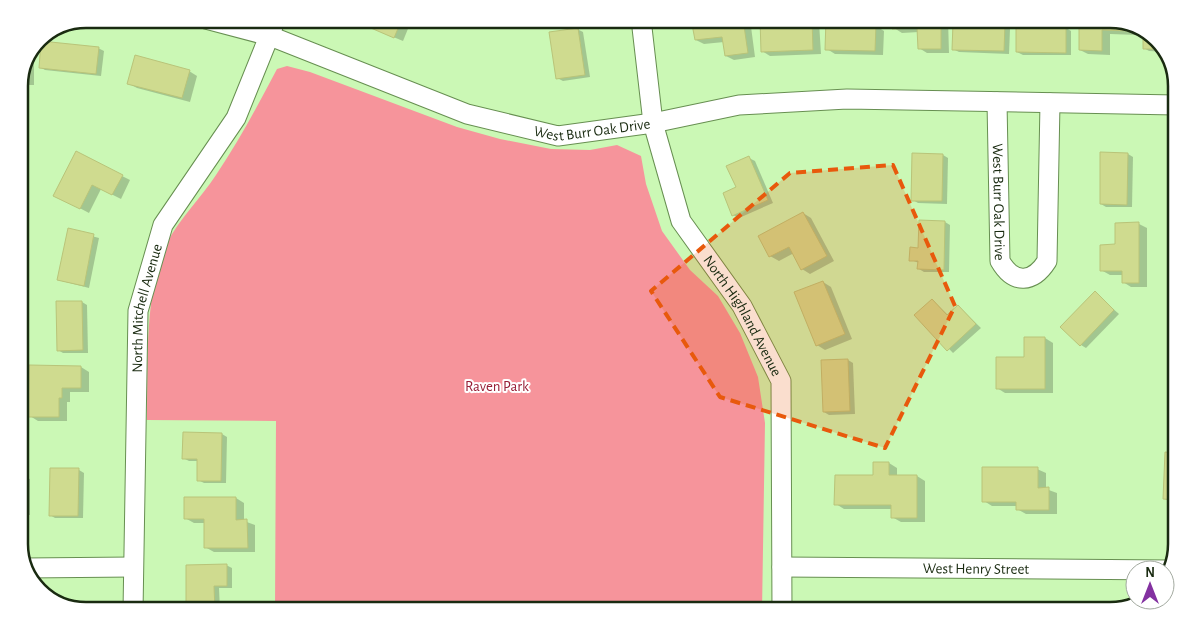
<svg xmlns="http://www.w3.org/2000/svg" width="1195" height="630" font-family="'Alegreya Sans',sans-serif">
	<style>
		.green { fill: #f6949b }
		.shadow { fill: #0003 }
		.building { fill: #cfdb8f; stroke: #b9c479 }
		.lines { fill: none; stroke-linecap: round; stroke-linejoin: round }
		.street-casing { stroke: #678f51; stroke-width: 21 }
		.street { stroke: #fff; stroke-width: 19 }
		.marked { fill: #e8590c; fill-opacity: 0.2; stroke: #e8590c; stroke-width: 4; stroke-dasharray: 10 6; stroke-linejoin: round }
		.labels { text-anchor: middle; stroke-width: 4; stroke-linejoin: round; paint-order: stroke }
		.street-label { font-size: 15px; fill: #1a2b11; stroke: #fff }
		.park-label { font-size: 15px; fill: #971f37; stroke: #fff }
		.rim { fill: none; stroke: #1a2b11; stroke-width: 2.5 }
	</style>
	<rect width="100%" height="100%" fill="#cbf8b5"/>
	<path class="green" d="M287,66L310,72L457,127L500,139L551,149L590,150L617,145L641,156L646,184L662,231L690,270L718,296L740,333L758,377L765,423L762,611H275L276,421L147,420C148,369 144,288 167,243C180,218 201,198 216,175C239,141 258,105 277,69Z"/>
	<g class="shadow">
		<path d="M350,19H412L403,41Z"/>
		<path d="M693,19H750L755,57L734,60L726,56L724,42L704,44L696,40Z"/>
		<path d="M761,19H814L819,22L821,54L770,56L762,51Z"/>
		<path d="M828,19H853V25L876,26L884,31L883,55L835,54L827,49Z"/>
		<path d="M893,19H948L949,53H927L919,48V32L902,33L894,28Z"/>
		<path d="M1080,19H1110L1138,25V35L1110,34V55L1088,54L1080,50Z"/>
		<path d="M1005,26L1010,29L1009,54L959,52L953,49Z"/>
		<path d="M1018,27L1066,28L1071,31V55H1023L1017,52Z"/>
		<path d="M577,29L583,32L590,77L563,81L557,78Z"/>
		<path d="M1145,30L1165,48L1166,52L1149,51L1144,48Z"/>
		<path d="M98,48L104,51L101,76L45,70L40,67Z"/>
		<path d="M29,59L34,62V85H19Z"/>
		<path d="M189,71L197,76L190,102L137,88L128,83Z"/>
		<path d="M1128,154L1133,157L1132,207H1106L1101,204Z"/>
		<path d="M943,155L948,158L947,204L918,203L913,200Z"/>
		<path d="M749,158L755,161L773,203L739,218L733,215L737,188Z"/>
		<path d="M122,176L130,180L121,199L101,189L89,213L55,195Z"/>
		<path d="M803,213L811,218L834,261L810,274L802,269L794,253L779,261L770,256Z"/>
		<path d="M945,222L950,225L949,272H924L919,269V263L911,260Z"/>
		<path d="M1139,224L1147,228V287H1131L1123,282V275H1110L1101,270L1117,246Z"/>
		<path d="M69,230L99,238L89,288L58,280Z"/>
		<path d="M823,282L831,287L852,339L825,350L817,345Z"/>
		<path d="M1095,293L1119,314L1086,348L1081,345Z"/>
		<path d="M932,300L948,315L958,306L981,328L953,353L916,315Z"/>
		<path d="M82,302L87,305L88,353H63L58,350Z"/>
		<path d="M1045,338L1053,343V393H1005L997,388Z"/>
		<path d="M848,360L853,363L855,414L829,415L824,412Z"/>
		<path d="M81,367L89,372V392H70V402H67V421H38L30,416Z"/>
		<path d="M222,434L227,437L226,483H204L198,480L199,461H189L183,458Z"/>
		<path d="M1166,454H1176V504L1165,499Z"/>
		<path d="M889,463L897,468V476H917L925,481V522H901L892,517V509H844L836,504L874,477Z"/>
		<path d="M51,469L79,470L84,473L83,518H55L50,515Z"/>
		<path d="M1037,469L1046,473V489L1057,493V514H1026L1017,509V506H992L984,501Z"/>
		<path d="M19,476L30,479V515H19Z"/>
		<path d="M236,498L244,503V521L255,525V552H214L205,547V523H194L185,518Z"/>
		<path d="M226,565L232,568V588H219L220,611H187V566Z"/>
	</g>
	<g class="building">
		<path d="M350,19H402L394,38Z"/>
		<path d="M691,19H743L748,53L725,56L722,37L695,40Z"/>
		<path d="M760,19H812L813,50L761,52Z"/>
		<path d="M826,19H845V24L876,25L875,51L825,50Z"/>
		<path d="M892,19H941V49H918L917,28L892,29Z"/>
		<path d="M1079,19H1110L1130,23V31L1102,30V51L1079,50Z"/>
		<path d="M953,23L1005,24L1004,51L952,50Z"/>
		<path d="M1016,26H1066V53L1016,52Z"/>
		<path d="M578,28L585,75L556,79L549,32Z"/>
		<path d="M1143,29L1165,48L1166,49H1143Z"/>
		<path d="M41,41L99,47L96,74L39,68Z"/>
		<path d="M135,55L190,70L182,98L127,84Z"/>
		<path d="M26,64V81H19Z"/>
		<path d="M76,151L123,175L112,195L92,185L80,209L53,196Z"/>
		<path d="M1100,152L1128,153L1127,205L1100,204Z"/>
		<path d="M912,153L943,154L942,201H911Z"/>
		<path d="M749,156L768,200L732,216L723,193L736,187L726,166Z"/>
		<path d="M803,212L827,256L801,270L789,247L769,257L758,236Z"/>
		<path d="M919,220L945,221L944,270L917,269L918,261H909L910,247L918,248Z"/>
		<path d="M1139,222V283H1122V271H1100V245L1115,244V223Z"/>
		<path d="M68,228L94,234L84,286L57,280Z"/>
		<path d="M823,281L845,334L816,346L794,292Z"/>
		<path d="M1095,291L1114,310L1080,346L1060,327Z"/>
		<path d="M932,299L947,315L958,305L976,324L947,351L914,315Z"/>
		<path d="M56,301H82L83,350L57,351Z"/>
		<path d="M1024,337H1045V389H996V357H1024Z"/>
		<path d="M848,359L850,411L823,412L821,360Z"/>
		<path d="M29,365L81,366V388H62V398H59V417H28Z"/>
		<path d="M183,432L222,433L221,481H197V459H182Z"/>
		<path d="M1165,452L1176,453V500L1163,499Z"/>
		<path d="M873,462H889V475H917V518H891V505H834L835,475H873Z"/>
		<path d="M982,467H1038V488L1049,487V510H1016V502H982Z"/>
		<path d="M50,468H79L78,516H49Z"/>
		<rect x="19" y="475" width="6" height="38"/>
		<path d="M184,497H236V520L247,519L248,548H204V519H184Z"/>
		<path d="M227,564V586H214L215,611H186V565Z"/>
	</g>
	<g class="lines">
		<defs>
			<g id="street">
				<path id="s1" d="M206,19L270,36L467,114L558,136L653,123L739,105L847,99L1176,105"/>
				<path id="s2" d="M641,19L653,123L681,221L742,306L781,381L782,611"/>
				<path id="s3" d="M997,102L1000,261C1014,285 1033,283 1047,261L1050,103"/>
				<path id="s4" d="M782,567L1170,570"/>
				<path d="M25,568L133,567"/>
				<path id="s5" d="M133,611L138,311L163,225L236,118L276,19"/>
			</g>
		</defs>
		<use href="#street" class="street-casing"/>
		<use href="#street" class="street"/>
	</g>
	<path class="marked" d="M893,165L955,306L885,448L720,397L651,291L790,173Z"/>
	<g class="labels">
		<g class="street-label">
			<text dy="5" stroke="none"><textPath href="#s1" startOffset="406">West Burr Oak Drive</textPath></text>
			<text dy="5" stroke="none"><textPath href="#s3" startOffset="100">West Burr Oak Drive</textPath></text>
			<text dy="5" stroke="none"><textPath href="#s5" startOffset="304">North Mitchell Avenue</textPath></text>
			<text dy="5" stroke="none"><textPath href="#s2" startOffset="320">North Highland Avenue</textPath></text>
			<text dy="5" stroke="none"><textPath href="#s4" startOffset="194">West Henry Street</textPath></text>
		</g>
		<g class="park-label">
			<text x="497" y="391">Raven Park</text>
		</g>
	</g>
	<path d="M0 0H1195V630H0ZM86 28H1110A58 58 0 0 1 1168 86V544A58 58 0 0 1 1110 602H86A58 58 0 0 1 28 544V86A58 58 0 0 1 86 28Z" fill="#fff" fill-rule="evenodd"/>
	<path class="rim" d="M86 28H1110A58 58 0 0 1 1168 86V544A58 58 0 0 1 1110 602H86A58 58 0 0 1 28 544V86A58 58 0 0 1 86 28Z"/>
	<g transform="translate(1150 585)"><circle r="24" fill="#ffffff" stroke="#a3aaa0"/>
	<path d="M0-4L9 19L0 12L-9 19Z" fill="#8331a0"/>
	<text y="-8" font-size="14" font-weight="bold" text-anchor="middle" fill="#1a2b11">N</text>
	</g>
</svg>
